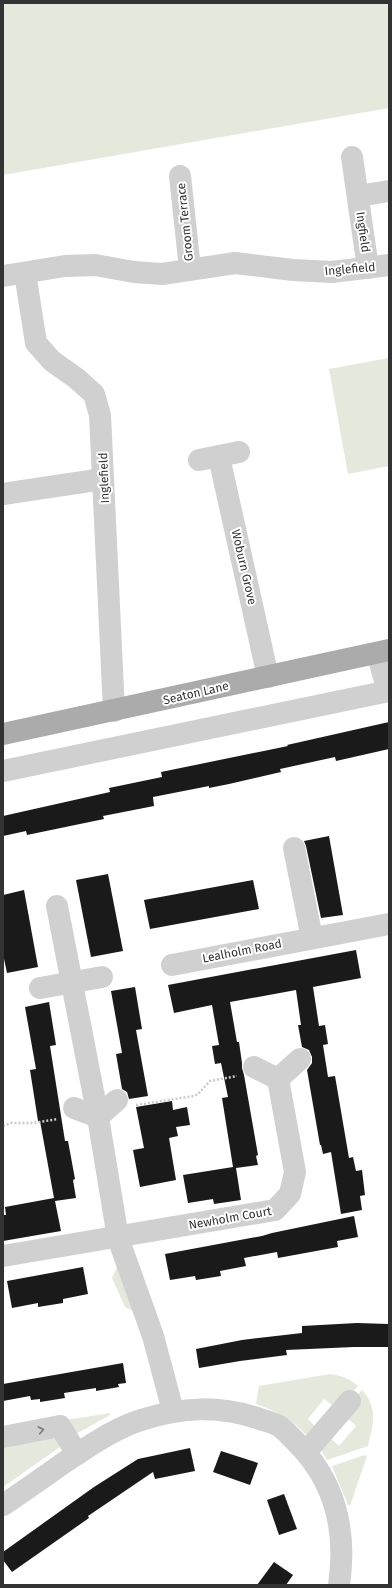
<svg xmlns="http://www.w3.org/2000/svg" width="392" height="1588" font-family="'Fira Sans',sans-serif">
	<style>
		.green { fill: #e5e9dc }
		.building { fill: #1a1a1a }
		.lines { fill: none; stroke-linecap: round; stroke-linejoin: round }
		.path { stroke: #cacaca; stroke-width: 2.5; stroke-dasharray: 2 2; stroke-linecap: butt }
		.minor { stroke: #d0d0d0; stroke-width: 22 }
		.major { stroke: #ababab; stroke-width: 22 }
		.oneway { stroke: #7a7a7a }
		.labels { text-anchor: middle; stroke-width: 4; stroke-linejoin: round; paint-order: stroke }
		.street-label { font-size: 12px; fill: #333; stroke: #fff }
	</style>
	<rect width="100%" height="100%" fill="#fff"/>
	<g class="green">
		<path d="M3,3H389V108L3,175Z"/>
		<path d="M389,358V466L348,474L329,369Z"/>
		<path d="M117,1267L137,1313L125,1307L112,1278Z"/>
		<path d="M330,1374C342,1376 349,1378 358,1386L347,1399L335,1407L324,1399L308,1419L318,1429L308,1434H305C293,1420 274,1410 256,1404L259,1386Z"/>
		<path d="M362,1390C379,1409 373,1424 368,1446L327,1460L321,1450L329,1437L339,1446L356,1426L346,1417L352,1402Z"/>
		<path d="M110,1413V1415L76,1434L60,1421Z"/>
		<path d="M53,1438L57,1440L60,1445V1447L3,1487V1447Z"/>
		<path d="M365,1455L367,1456L350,1506L348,1505L332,1466Z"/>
	</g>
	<g class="building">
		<path d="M389,722V749L336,761L335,757L280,769L281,772L229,784L209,788V786L153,797L154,806L103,816L104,819L27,835L26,831L3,836V816L110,792L109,788L162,777L161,772L288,746L287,745Z"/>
		<path d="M329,836L343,915L321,918L306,846L304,841Z"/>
		<path d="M108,874L123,951L91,957L76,880Z"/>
		<path d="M253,880L259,909L150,929L144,900Z"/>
		<path d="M24,890L38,967L7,973L3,954V895Z"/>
		<path d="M356,950L361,978L313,987L319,1026L325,1025L328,1044L323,1045L328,1077L335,1076L349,1158L353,1157L356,1171L362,1170L365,1195L360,1196L362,1210L341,1214L331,1152L323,1154L321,1145H320L307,1070L312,1063V1057L309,1050L302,1047L298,1025H301L296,990L230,1002L237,1042H239L242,1063V1068L244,1075L258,1155L256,1156L258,1165L236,1168L241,1200L214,1204L213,1199L188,1203L183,1175L233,1167L222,1098L228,1097L221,1063L215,1064L212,1046L219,1045L212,1005L174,1013L168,985Z"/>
		<path d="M135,987L142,1029L136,1030L148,1096L129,1099L127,1092L122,1089L116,1054L122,1053L111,991Z"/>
		<path d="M49,1002L56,1045L50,1046L65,1141H68L75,1179L73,1180L76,1198L55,1201L61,1231L3,1241V1215H6L5,1207L54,1198L40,1121H38L30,1070L36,1069L25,1007Z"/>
		<path d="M172,1101L173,1110L187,1107L190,1125L176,1127L178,1136L169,1138L176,1180L140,1187L133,1150L144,1148L136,1107Z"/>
		<path d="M354,1216L358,1237L337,1241L338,1247L278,1258L277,1252L244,1258L246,1266L220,1271L221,1276L196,1280L195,1276L170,1280L165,1254L262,1236L272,1233Z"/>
		<path d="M83,1267L88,1294L63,1299V1303L38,1307V1303L12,1308L7,1281Z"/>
		<path d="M357,1323L389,1324V1347H354L286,1350L287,1355L240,1361L199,1368L196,1349L242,1340L302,1333V1326Z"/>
		<path d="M123,1363L126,1383L118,1384L119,1387L96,1391V1388L64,1393L65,1398L40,1402V1399L31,1400L30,1396L3,1401V1384Z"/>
		<path d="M190,1448L195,1471L155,1479L153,1472L88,1516L89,1518L12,1572L3,1560V1552L94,1487L138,1459Z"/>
		<path d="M221,1451L258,1463L250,1485L213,1472Z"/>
		<path d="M284,1494L297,1529L279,1535L267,1500Z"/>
		<path d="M274,1562L293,1575L286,1585H257Z"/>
	</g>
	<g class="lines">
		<g class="path">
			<path d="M136,1105L194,1096L198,1094L210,1081L237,1076"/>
			<path d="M3,1126L11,1123H33L58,1119"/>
		</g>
		<g class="minor">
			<path d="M352,157L368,268"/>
			<path d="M180,176L190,269"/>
			<path d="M358,196L389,191"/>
			<path d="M25,273L36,343L52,361L76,378L94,394L100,415L114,711"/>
			<path d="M3,276L65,266L95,265L134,272L162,274L235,263L293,270L332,272L389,265"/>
			<path d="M219,457L268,677"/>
			<path d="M199,460L239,452"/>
			<path d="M3,494L103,479"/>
			<path d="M377,653L388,691"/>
			<path d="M3,771L389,691"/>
			<path d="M294,848L312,938"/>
			<path d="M57,906L98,1117L118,1238L153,1336L173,1411"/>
			<path d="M172,965L389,924"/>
			<path d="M40,988L102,977"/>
			<path d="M254,1067L278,1079L300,1059"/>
			<path d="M74,1108L98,1117L117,1100"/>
			<path d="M3,1256L275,1210L290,1194L295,1172L278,1079"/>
			<path d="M3,1437L60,1426L77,1454"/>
			<path d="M306,1452L350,1401"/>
			<path d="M3,1505C24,1491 44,1477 65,1462C90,1446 113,1429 141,1420C182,1407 219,1405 260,1419C266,1421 274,1423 279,1426C285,1430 290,1436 295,1441C335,1480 347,1531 339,1585"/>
		</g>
		<path class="major" d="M3,734L389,650"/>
	</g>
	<defs><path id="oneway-chevron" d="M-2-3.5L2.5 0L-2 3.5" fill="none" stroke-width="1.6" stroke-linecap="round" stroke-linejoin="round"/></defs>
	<use class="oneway" href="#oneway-chevron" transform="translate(41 1430) rotate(-11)"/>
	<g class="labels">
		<g class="street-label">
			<text transform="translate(185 222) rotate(-96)" y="4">Groom Terrace</text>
			<text transform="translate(363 232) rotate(82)" y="4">Ingfield</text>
			<text transform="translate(350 269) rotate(-5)" y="4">Inglefield</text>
			<text transform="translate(104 478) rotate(-92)" y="4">Inglefield</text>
			<text transform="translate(244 567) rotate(77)" y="4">Woburn Grove</text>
			<text transform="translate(196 693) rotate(-13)" y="4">Seaton Lane</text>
			<text transform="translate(242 951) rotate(-11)" y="4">Lealholm Road</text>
			<text transform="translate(230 1218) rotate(-10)" y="4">Newholm Court</text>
		</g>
	</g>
	<rect width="392" height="1588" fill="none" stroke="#333333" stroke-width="8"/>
</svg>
